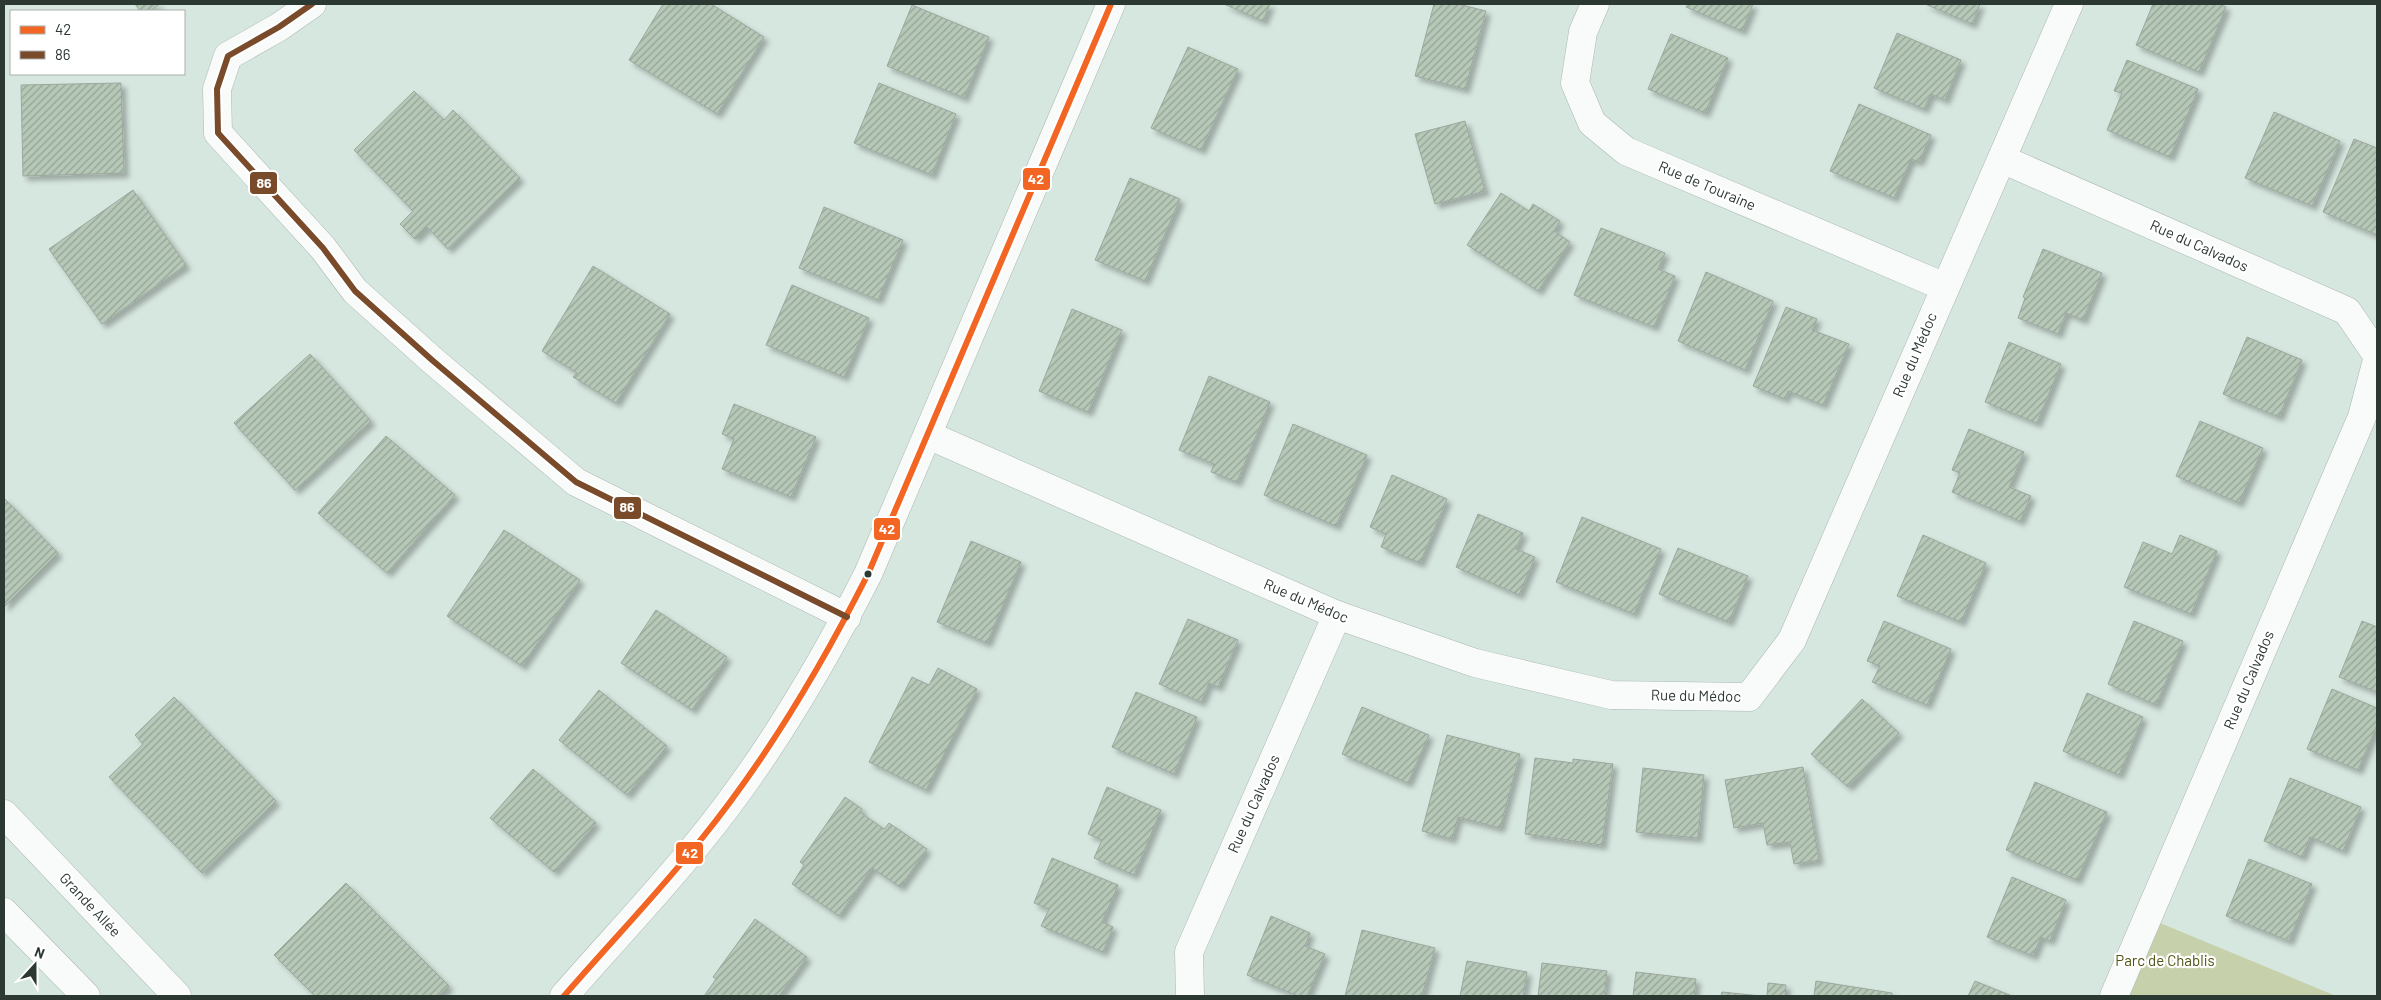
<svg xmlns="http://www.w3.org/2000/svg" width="2381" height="1000" font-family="Barlow,sans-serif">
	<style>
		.park { fill: #c6d0ab }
		.building { fill: url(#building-hatch); stroke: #9ca79e; filter: url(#shadow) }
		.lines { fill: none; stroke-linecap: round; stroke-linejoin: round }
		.minor-casing { stroke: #aab8b1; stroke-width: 29 }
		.tertiary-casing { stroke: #aab8b1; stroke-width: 29 }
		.minor { stroke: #f9fbfa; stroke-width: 28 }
		.tertiary { stroke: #f9fbfa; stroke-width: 28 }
		.bus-1-casing { stroke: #fff; stroke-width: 10 }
		.bus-2-casing { stroke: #fff; stroke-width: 10 }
		.bus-1 { stroke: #f26522; stroke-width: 6 }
		.bus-2 { stroke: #7a4b2a; stroke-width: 6 }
		.bus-dot { fill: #2c3933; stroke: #fff; stroke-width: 2 }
		.labels { text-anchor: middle; stroke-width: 4.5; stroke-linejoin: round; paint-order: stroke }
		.street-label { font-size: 15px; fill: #2c3933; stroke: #fff }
		.park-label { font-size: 15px; fill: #515412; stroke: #fff }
		.line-badge { stroke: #fff; stroke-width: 2 }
		.badge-label { font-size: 14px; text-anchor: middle; font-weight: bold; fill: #fff }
	</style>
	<defs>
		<pattern id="building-hatch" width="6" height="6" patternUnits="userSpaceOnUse" patternTransform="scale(1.25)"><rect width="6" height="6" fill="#b6c8b7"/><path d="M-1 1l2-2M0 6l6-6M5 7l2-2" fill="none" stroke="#94a395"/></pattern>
		<filter id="shadow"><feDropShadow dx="4.5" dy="4.5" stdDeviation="2.5" flood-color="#0004"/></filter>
	</defs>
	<rect width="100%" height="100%" fill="#d6e7df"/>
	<path class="park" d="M2148,918L2336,996H2114Z"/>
	<g class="building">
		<path d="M135,4H160L150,11H140Z"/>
		<path d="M663,4H711L764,37L717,114L629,60Z"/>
		<path d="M1224,4H1270L1263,21Z"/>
		<path d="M1434,4H1458L1486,11L1465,89L1415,76Z"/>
		<path d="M1688,4H1753L1742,31L1686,7Z"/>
		<path d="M1925,4H1980L1972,24Z"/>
		<path d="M2153,4H2219L2226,7L2199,72L2136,45Z"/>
		<path d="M912,5L989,37L964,98L887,66Z"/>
		<path d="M1897,33L1961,60L1945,100L1931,94L1924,109L1874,88Z"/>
		<path d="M1671,34L1728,58L1705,113L1648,89Z"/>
		<path d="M1188,47L1238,69L1201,150L1151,128Z"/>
		<path d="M2127,60L2198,89L2170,157L2107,130L2122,93L2114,91Z"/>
		<path d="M121,83L124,173L23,176L21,85Z"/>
		<path d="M879,83L956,114L932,175L854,143Z"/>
		<path d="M414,91L444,120L453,110L520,178L448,249L427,227L415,239L400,224L413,211L354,150Z"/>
		<path d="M1859,104L1931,135L1919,162L1911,159L1894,198L1830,171Z"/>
		<path d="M2274,112L2340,141L2312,206L2245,178Z"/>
		<path d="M1465,121L1485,191L1435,204L1415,134Z"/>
		<path d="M2354,139L2377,148V235L2323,212Z"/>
		<path d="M1130,178L1180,199L1145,281L1095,260Z"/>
		<path d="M133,190L186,265L102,324L49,249Z"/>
		<path d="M1501,193L1529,211L1533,204L1560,221L1554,231L1570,242L1538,291L1467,245Z"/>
		<path d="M824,207L903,240L878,300L799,268Z"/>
		<path d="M1601,228L1665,253L1658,269L1675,276L1654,327L1574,295Z"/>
		<path d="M2043,249L2102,273L2083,320L2066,313L2058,334L2018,318L2025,298L2023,297Z"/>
		<path d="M593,266L670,314L616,403L573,377L577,373L542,351Z"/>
		<path d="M1706,272L1773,301L1745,370L1678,341Z"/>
		<path d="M792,285L869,318L844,377L766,345Z"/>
		<path d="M1786,307L1817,319L1812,330L1849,344L1823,405L1788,391L1785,399L1753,386Z"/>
		<path d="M1072,309L1122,330L1088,412L1039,391Z"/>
		<path d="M2247,337L2302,360L2279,417L2223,394Z"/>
		<path d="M2009,342L2061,364L2037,423L1985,402Z"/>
		<path d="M310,354L371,421L295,490L234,423Z"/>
		<path d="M1209,376L1270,402L1237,482L1211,472L1214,464L1179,450Z"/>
		<path d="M734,404L816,437L791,497L722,469L734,439L722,434Z"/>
		<path d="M2200,421L2263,448L2239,503L2176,476Z"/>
		<path d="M1293,424L1367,455L1336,526L1264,495Z"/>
		<path d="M1969,429L2024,452L2009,487L2031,496L2020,521L1952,492L1960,473L1952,470Z"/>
		<path d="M386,436L455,495L387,573L318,513Z"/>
		<path d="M1392,475L1447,499L1420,563L1381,547L1386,534L1370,527Z"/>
		<path d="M4,498L58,553L4,607Z"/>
		<path d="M1478,514L1523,533L1516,549L1535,557L1519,595L1456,567Z"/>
		<path d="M1582,517L1661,549L1634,614L1556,582Z"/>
		<path d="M504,530L580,580L522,666L447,616Z"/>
		<path d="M1923,535L1986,563L1961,622L1897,596Z"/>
		<path d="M2180,535L2217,551L2191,614L2124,587L2143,542L2172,554Z"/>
		<path d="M971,541L1021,562L987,643L937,622Z"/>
		<path d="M1678,548L1748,576L1729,622L1659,594Z"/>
		<path d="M656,610L727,657L692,710L621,663Z"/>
		<path d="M1188,619L1238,640L1218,687L1209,683L1201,702L1159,684Z"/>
		<path d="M1884,621L1951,649L1927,705L1872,682L1880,666L1867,661Z"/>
		<path d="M2134,621L2183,641L2156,705L2108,684Z"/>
		<path d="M2362,621L2377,627V692L2339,677Z"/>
		<path d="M938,668L977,689L926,790L869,762L912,677L929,685Z"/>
		<path d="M2332,689L2377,708V725L2358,770L2307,749Z"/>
		<path d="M599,690L667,746L627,795L559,740Z"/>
		<path d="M1136,692L1197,717L1174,774L1112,747Z"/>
		<path d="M2087,693L2143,717L2119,775L2063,751Z"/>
		<path d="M174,697L276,801L202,873L109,777L143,744L135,735Z"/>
		<path d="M1862,699L1899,733L1848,787L1811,754Z"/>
		<path d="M1362,707L1429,735L1408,783L1342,754Z"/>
		<path d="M1447,735L1520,754L1500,828L1458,817L1452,839L1422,831Z"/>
		<path d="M1535,758L1573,763V759L1613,764L1602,845L1525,834Z"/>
		<path d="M1803,767L1819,860L1794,864L1790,842L1767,845L1763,823L1734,828L1725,780Z"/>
		<path d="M1643,768L1704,775L1698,838L1636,832Z"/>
		<path d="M533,769L596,823L554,872L490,818Z"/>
		<path d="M2290,778L2361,807L2343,851L2310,837L2302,857L2264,841Z"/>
		<path d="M2035,782L2107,812L2077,880L2006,850Z"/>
		<path d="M1107,787L1161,810L1134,875L1094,858L1102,840L1088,834Z"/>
		<path d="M845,797L862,809L860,812L884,829L889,823L927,849L900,887L872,868L839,916L792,884L804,865L800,862Z"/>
		<path d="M1052,858L1118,885L1102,922L1113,927L1103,952L1041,926L1049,909L1034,903Z"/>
		<path d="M2249,859L2312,884L2289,941L2226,916Z"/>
		<path d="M2012,877L2066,900L2050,941L2041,937L2033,956L1987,937Z"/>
		<path d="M346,883L449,986L439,996H315L274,955Z"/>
		<path d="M1271,916L1310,933L1305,946L1325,954L1307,996H1298L1247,975Z"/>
		<path d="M755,919L807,957L779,996H704L716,979L713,977Z"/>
		<path d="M1362,930L1435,948L1422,996H1345Z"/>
		<path d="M1467,961L1527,972L1523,996H1460Z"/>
		<path d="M1542,963L1607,971L1604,996H1538Z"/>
		<path d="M1636,972L1696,979L1694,996H1633Z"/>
		<path d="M1816,981L1892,993V996H1814Z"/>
		<path d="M1975,981L2012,996H1968Z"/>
		<path d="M1768,983L1786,985L1785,996H1767Z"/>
		<path d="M1722,992L1761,996H1721Z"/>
	</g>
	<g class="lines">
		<defs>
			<g id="minor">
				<path d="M312,4L279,27L228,56L217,89L218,133L323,248L355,291L432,360L576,482L847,617"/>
				<path d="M1595,4L1583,32L1575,83L1592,123L1626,151L1945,287"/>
				<path d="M2002,159L2347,311L2377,355"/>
				<path d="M928,435L1337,615L1475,663L1611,695L1749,697L1792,640L2069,4"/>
				<path d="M564,996C610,943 659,892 703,837C766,759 823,663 868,574L1111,4"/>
				<path d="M1190,996L1189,952L1337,615"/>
				<path d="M2114,996L2362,417L2377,360"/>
			</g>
			<g id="tertiary">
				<path d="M4,814L177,996"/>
				<path d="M4,912L86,996"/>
			</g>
		</defs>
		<use href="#minor" class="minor-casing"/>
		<use href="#tertiary" class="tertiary-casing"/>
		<use href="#minor" class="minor"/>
		<use href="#tertiary" class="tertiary"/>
		<defs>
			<path id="bus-1" d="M564,996C610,943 659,892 703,837C766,759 823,663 868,574L1111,4"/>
			<path id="bus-2" d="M312,4L279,27L228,56L217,89L218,133L323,248L355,291L432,360L576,482L847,617"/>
		</defs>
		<use href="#bus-1" class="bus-1-casing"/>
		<use href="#bus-2" class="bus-2-casing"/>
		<use href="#bus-1" class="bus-1"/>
		<use href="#bus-2" class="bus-2"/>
	</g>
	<circle class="bus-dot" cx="868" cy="574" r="4.5"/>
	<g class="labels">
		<g class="street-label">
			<text transform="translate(1707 186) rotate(23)" y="5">Rue de Touraine</text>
			<text transform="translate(2199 246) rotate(24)" y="5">Rue du Calvados</text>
			<text transform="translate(1915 355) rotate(-67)" y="5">Rue du Médoc</text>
			<text transform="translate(1306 601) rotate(23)" y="5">Rue du Médoc</text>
			<text transform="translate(2249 680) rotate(-67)" y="5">Rue du Calvados</text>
			<text transform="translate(1696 696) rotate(1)" y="5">Rue du Médoc</text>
			<text transform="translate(1254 804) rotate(-66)" y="5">Rue du Calvados</text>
			<text transform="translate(90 905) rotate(47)" y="5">Grande Allée</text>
		</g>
		<g class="park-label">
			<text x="2165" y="966">Parc de Chablis</text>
		</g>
	</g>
	<g class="line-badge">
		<rect x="1022" y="167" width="29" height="24" rx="5" fill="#f26522"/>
		<rect x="249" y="171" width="29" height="24" rx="5" fill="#7a4b2a"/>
		<rect x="613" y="496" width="29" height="24" rx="5" fill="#7a4b2a"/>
		<rect x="873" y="517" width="28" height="24" rx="5" fill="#f26522"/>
		<rect x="675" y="841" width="29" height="24" rx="5" fill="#f26522"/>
	</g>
	<g class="badge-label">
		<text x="1036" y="184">42</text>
		<text x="264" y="188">86</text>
		<text x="627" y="512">86</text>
		<text x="887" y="534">42</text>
		<text x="690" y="858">42</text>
	</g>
	<rect width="2381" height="1000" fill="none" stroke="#2c3933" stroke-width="10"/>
	<rect x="10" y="10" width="175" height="65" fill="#ffffff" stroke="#abb0ad"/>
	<rect x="20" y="26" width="25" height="8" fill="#f26522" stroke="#abb0ad"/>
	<text x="55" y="35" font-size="15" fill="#2c3933">42</text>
	<rect x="20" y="51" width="25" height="8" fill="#7a4b2a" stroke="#abb0ad"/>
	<text x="55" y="60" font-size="15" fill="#2c3933">86</text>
	<g transform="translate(35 965) rotate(21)" stroke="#ffffff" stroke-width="4" paint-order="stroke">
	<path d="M0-4L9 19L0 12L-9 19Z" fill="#2c3933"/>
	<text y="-8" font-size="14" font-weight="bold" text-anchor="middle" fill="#2c3933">N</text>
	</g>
</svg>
